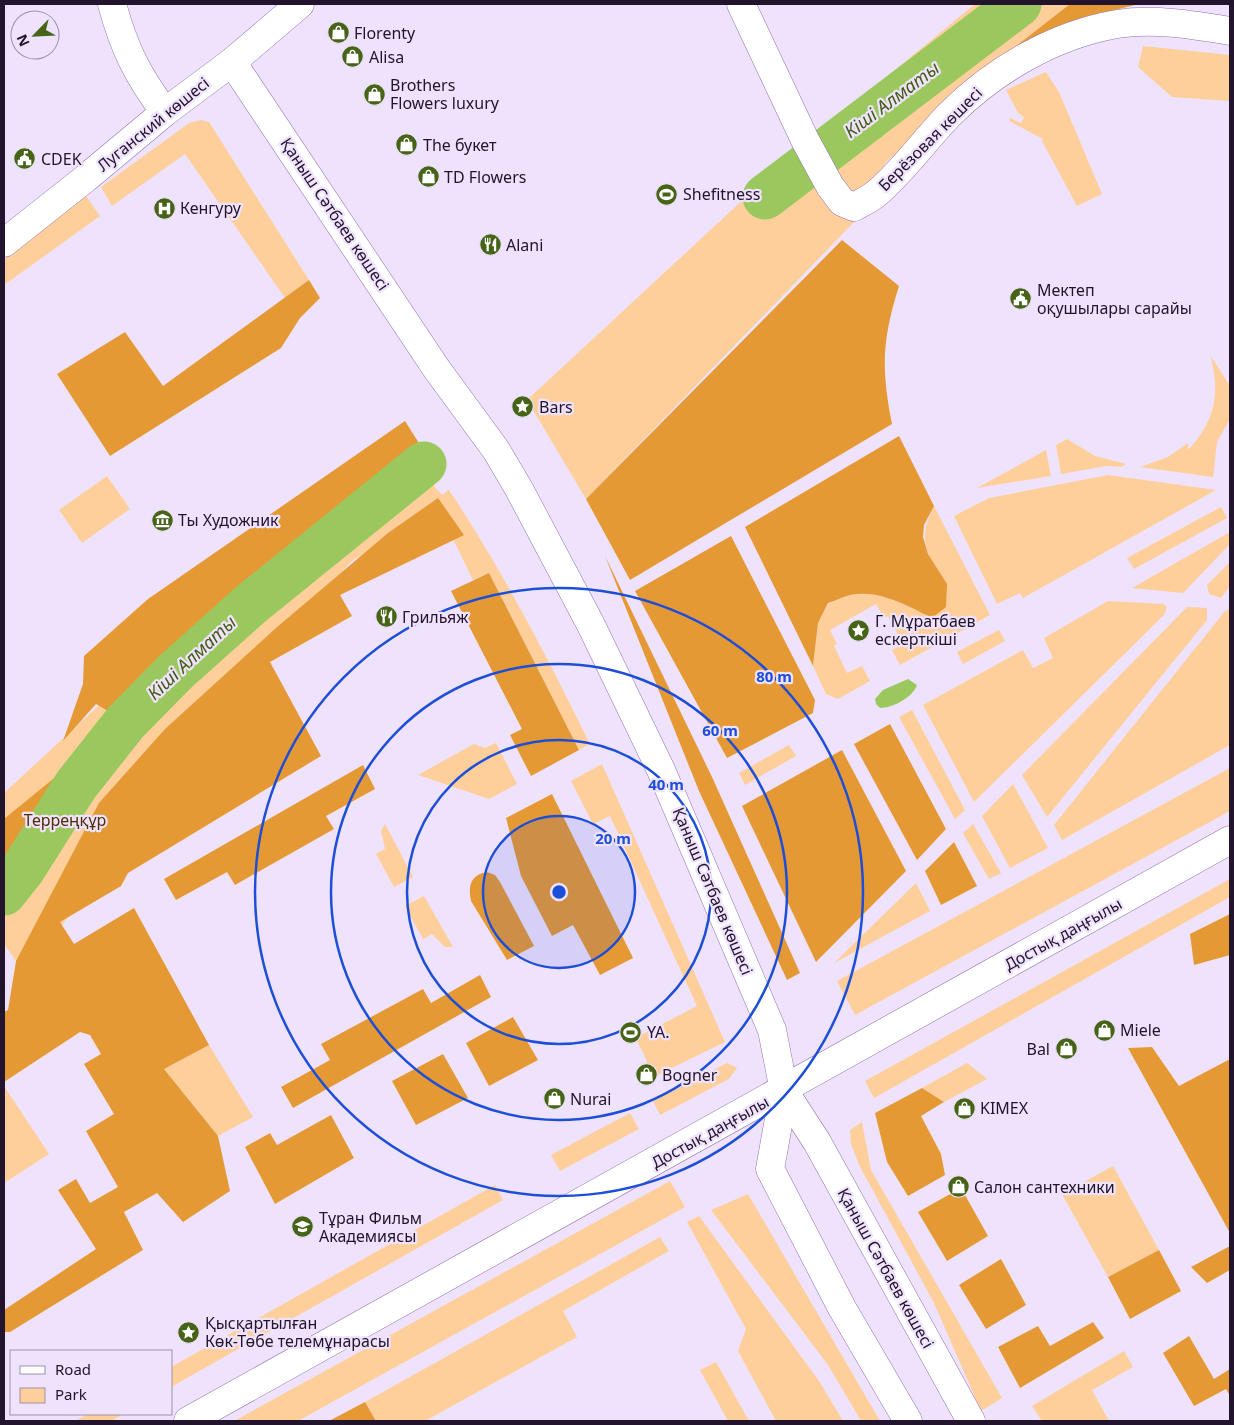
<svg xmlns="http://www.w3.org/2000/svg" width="1234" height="1425" font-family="'Noto Sans',sans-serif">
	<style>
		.green { fill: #fecf9b }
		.forest { fill: #e59935 }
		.water { fill: #9ac85f }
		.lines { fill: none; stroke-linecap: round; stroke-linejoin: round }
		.river { stroke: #9ac85f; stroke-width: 45 }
		.minor-casing { stroke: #9372ae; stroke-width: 29 }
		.major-casing { stroke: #9372ae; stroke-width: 29 }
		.minor { stroke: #fff; stroke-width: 28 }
		.major { stroke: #fff; stroke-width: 28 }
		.ring { fill: none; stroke: #1d4ed8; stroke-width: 2.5 }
		.labels { text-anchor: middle; stroke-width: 4.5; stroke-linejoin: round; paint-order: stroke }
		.poi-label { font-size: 16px; fill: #21142c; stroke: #efe2fc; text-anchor: start }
		.street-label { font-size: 16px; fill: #21142c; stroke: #efe2fc }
		.park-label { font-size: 16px; fill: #4c2e04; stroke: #efe2fc }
		.water-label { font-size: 18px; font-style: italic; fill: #405c13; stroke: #efe2fc }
		.centre { fill: #1d4ed8; stroke: #efe2fc; stroke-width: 2.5 }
		.ring-label { font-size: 15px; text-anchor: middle; font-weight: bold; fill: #1d4ed8; stroke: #efe2fc; stroke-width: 4.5; stroke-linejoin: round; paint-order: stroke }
	</style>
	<rect width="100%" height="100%" fill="#efe2fc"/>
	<g class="green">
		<path d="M975,4H1071L886,162L856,220L586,499L527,400L788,158Z"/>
		<path d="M1143,46L1230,55V101L1172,97L1138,67Z"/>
		<path d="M1046,72L1059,92L1102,194L1077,206L1042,141L1043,139L1009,121L1010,118L1021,123L1024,117L1018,113L1006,90Z"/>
		<path d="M201,120L209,122L309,280L285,298L185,154L112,206L101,187L189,123Z"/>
		<path d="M86,196L100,216L4,285V260Z"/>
		<path d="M1210,355L1230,386V419L1217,442L1213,477L1140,467L1168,457L1188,443V450C1215,422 1221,392 1210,355Z"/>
		<path d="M1067,439L1095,456L1126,464L1121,467L1106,466L1061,474L1056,445Z"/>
		<path d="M1046,450L1051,476L977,488Z"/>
		<path d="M405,453L442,495L449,490C503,571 547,657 590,744L579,750L489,573L473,580L453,539L463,534L445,509L353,560L275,643L25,974L4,944V793L160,649Z"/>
		<path d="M1108,475L1216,490L1023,598L1020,593L997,604L954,516L989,498Z"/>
		<path d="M107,476L130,509L82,543L59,510Z"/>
		<path d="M934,506L990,615L900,665L892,650L903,644L888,616L884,618L876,604L830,630L837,644L834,646L847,673L862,666L870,681L838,699L826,694L813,666L818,623L828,604C835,601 843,597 850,595C877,589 908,606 932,618L947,584C925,553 917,541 934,506Z"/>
		<path d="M1221,507L1227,518L1134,569L1127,558Z"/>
		<path d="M1230,532V544L1183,593L1132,588Z"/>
		<path d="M1230,562V586L1221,598L1209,594L1207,585Z"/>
		<path d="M1108,601L1163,604L1167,607L1164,615L974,802L923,705L1023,650L1033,668L1053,658L1044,638Z"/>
		<path d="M1187,607L1207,608V620L1047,817L1022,775Z"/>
		<path d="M1230,609V745L1062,840L1054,825L1225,611Z"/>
		<path d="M999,630L1005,641L963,664L957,652Z"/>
		<path d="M912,710L965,810L955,819L899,717Z"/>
		<path d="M496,743L517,784L489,799L418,775L474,744L485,748Z"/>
		<path d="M789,745L796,756L745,785L739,773Z"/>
		<path d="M602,764L725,1042L637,1085C657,1071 644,1054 635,1038L697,1006L610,816L593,824L571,781Z"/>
		<path d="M1230,768V811L855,1015L837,981Z"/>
		<path d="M1013,784L1048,848L1010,868L982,816Z"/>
		<path d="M385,824L413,877L394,887L376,854L385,849L381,831Z"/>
		<path d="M973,824L1001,873L989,879L963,833Z"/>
		<path d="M1230,879V897L874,1098L865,1081Z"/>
		<path d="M916,883L930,911L834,963Z"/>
		<path d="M424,896L453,947H445L432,934L423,939L405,906Z"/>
		<path d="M209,1045L253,1117L218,1136L164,1069Z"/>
		<path d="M727,1063L737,1068L729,1079L660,1115L653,1101Z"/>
		<path d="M967,1063L987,1079L944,1102L922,1088Z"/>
		<path d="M4,1086L49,1154L4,1183Z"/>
		<path d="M630,1113L639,1129L560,1171L551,1155Z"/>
		<path d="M862,1122L871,1170L1002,1398L981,1411L934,1303L859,1165L851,1144L850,1130Z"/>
		<path d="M1113,1166L1159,1250L1108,1277L1062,1194Z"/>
		<path d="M670,1181L685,1207L298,1421H234Z"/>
		<path d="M495,1185L503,1200L171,1387V1367Z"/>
		<path d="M748,1194L880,1421H861L828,1365L711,1210Z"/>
		<path d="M699,1216L819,1381L843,1421H776L738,1351L746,1329L687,1222Z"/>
		<path d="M660,1237L669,1251L563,1311L577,1337L425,1421H376L365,1402Z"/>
		<path d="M1124,1351L1133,1367L1092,1390L1109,1421H1042L1032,1406Z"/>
		<path d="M716,1362L749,1421H728L700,1370Z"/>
		<path d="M89,1414H124L111,1421H75Z"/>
	</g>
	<g class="forest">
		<path d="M1070,4H1139L1083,18L1006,54Z"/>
		<path d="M842,240L899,286C882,340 881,368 892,424L630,580L586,499Z"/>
		<path d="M309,280L320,298L300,318L281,348L110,456L57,374L125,332L163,386Z"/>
		<path d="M405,421L424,451L231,609L118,717L96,704L63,741L83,684L84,656L148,599Z"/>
		<path d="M899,436L934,506L924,525L923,537L928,554L947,584L946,607L932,618C908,606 878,589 850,595C843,597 835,601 828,603L818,623L813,666L745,527Z"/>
		<path d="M438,498L464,535L340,595L352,616L270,662L321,756L128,873L121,886L60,922L74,944L134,908L209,1045L164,1069L218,1136L230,1191L183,1222L157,1193L124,1212L143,1250L10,1332H4V1310L96,1249L58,1190L76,1179L90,1203L118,1187L86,1131L114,1114L84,1064L101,1054L90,1035L80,1032L4,1082V1012L8,1010L16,961L99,803L165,729L276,628L388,533Z"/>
		<path d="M731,536L815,700L813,713L727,758L635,591Z"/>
		<path d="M605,556L712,777L800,973L787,980L699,791Z"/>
		<path d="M489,573L579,750L531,776L510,735L522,729L451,591Z"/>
		<path d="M890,724L946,829L917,860L854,744Z"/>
		<path d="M96,744L15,863L4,876V819Z"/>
		<path d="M842,750L906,871L816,962L742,806Z"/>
		<path d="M363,765L375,789L326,816L334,829L235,885L227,872L176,900L164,879Z"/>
		<path d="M552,794L633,958L600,975L573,925L552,936L521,876L506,818Z"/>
		<path d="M954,842L977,886L941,905L925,871Z"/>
		<path d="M487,872L495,875L500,882L534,946L507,960L471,901C468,886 470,875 487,872Z"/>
		<path d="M1230,914V955L1194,965L1190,934Z"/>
		<path d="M480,975L491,997L293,1108L281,1087L330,1060L321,1044L423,989L431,1003Z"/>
		<path d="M513,1017L538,1060L489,1086L466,1043Z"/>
		<path d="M1152,1047L1179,1086L1230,1059V1233L1128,1048Z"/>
		<path d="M443,1054L468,1098L416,1125L392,1081Z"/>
		<path d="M922,1088L944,1102L921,1116L941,1154L945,1175L908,1196L887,1162L875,1113Z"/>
		<path d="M331,1115L354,1158L275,1204L245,1147L270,1133L277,1145Z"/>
		<path d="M961,1188L988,1236L947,1261L918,1212Z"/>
		<path d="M1230,1246V1270L1207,1283L1191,1267Z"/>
		<path d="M1159,1250L1181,1291L1130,1319L1108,1277Z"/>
		<path d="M1001,1259L1026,1305L986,1329L959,1285Z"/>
		<path d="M1093,1322L1104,1338L1020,1388L998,1347L1038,1326L1050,1346Z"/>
		<path d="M1189,1336L1214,1379L1230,1369V1396L1226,1389L1194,1406L1163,1353Z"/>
		<path d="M365,1402L376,1421H329Z"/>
	</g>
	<path class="water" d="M908,679L917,685C913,697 893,708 880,708L876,704L875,699L883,690Z"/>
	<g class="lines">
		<g class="river">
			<path d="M765,197L1019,4"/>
			<path d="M4,893L23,869L76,785L125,723L175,672L251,604L424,464"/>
		</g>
		<defs>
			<g id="minor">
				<path d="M112,4C124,48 137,75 165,112"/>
				<path d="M741,4L805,140L830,186L842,202L854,207C861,203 870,199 877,193C901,173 926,139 949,115C994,70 1054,35 1117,24C1154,18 1194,25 1230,31"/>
				<path d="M232,62L436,368L496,450L519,489L591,625L661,770L772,1030L784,1091"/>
				<path d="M4,243L86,178L165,112L232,62L300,4"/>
			</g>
			<g id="major">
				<path d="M784,1091L817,1142L971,1421"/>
				<path d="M784,1091L770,1169L842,1308L908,1421"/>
				<path d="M188,1421L1230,840"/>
			</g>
		</defs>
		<use href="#minor" class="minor-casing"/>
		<use href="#major" class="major-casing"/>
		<use href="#minor" class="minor"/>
		<use href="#major" class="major"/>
	</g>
	<circle cx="559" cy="892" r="76" fill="#1d4ed8" fill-opacity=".12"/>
	<g class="ring">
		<circle cx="559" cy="892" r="76"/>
		<circle cx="559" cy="892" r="152"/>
		<circle cx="559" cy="892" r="228"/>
		<circle cx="559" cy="892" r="304"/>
	</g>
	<defs>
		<symbol id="shop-disc" viewBox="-11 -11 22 22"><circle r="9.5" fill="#466317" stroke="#efe2fc"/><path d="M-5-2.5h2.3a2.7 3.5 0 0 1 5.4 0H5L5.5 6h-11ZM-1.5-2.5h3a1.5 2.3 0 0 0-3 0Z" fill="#fff"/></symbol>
		<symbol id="civic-disc" viewBox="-11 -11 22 22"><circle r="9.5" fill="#466317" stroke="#efe2fc"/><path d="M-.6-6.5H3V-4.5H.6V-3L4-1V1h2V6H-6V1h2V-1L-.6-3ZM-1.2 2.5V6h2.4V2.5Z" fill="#fff"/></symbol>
		<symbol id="stadium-disc" viewBox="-11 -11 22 22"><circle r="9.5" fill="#466317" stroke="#efe2fc"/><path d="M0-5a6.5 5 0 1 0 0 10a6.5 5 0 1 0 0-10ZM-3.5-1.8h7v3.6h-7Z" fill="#fff"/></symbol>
		<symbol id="hospital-disc" viewBox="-11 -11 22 22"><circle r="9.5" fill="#466317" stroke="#efe2fc"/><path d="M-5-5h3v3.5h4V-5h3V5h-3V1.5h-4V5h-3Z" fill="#fff"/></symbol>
		<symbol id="restaurant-disc" viewBox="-11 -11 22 22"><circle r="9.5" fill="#466317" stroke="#efe2fc"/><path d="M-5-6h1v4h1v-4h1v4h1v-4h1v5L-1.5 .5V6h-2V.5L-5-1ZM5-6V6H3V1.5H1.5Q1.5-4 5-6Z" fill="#fff"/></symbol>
		<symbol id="sight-disc" viewBox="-11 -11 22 22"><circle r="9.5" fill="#466317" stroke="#efe2fc"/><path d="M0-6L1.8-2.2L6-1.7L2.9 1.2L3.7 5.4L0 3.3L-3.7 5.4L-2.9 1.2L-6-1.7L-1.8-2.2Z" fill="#fff"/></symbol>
		<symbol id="museum-disc" viewBox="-11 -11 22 22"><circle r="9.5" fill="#466317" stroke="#efe2fc"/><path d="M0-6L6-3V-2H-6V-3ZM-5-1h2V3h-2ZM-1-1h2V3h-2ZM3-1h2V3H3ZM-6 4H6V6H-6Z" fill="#fff"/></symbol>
		<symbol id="university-disc" viewBox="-11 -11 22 22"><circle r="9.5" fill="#466317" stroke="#efe2fc"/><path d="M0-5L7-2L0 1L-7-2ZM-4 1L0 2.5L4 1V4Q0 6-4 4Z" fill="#fff"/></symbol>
	</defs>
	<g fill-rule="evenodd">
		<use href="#shop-disc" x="326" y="20" width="25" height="25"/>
		<use href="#shop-disc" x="340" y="44" width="25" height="25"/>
		<use href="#shop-disc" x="362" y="82" width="25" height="25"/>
		<use href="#shop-disc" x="394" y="132" width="25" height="25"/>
		<use href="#civic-disc" x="12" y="146" width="25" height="25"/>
		<use href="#shop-disc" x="416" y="164" width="25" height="25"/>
		<use href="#stadium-disc" x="654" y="182" width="25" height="25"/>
		<use href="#hospital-disc" x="152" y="196" width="25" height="25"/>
		<use href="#restaurant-disc" x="478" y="232" width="25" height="25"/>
		<use href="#civic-disc" x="1008" y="286" width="25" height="25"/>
		<use href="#sight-disc" x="510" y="394" width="25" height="25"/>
		<use href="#museum-disc" x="150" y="508" width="25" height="25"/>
		<use href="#restaurant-disc" x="374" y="604" width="25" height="25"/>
		<use href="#sight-disc" x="846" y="618" width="25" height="25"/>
		<use href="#shop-disc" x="1092" y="1018" width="25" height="25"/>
		<use href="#stadium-disc" x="618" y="1020" width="25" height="25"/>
		<use href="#shop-disc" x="1054" y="1036" width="25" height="25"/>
		<use href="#shop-disc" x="634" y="1062" width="25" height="25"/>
		<use href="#shop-disc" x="542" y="1086" width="25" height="25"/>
		<use href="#shop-disc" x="952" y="1096" width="25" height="25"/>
		<use href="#shop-disc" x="946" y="1174" width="25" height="25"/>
		<use href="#university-disc" x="290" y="1214" width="25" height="25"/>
		<use href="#sight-disc" x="176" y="1320" width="25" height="25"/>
	</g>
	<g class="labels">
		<g class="poi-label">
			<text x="354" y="39">Florenty</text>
			<text x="369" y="63">Alisa</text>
			<text x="390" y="91">Brothers<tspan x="390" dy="18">Flowers luxury</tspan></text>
			<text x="423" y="151">The букет</text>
			<text x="41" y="165">CDEK</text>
			<text x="444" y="183">TD Flowers</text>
			<text x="683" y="200">Shefitness</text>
			<text x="180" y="214">Кенгуру</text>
			<text x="506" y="251">Alani</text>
			<text x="1037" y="296">Мектеп<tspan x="1037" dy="18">оқушылары сарайы</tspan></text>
			<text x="539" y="413">Bars</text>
			<text x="178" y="526">Ты Художник</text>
			<text x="402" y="623">Грильяж</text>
			<text x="875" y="627">Г. Мұратбаев<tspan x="875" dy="18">ескерткіші</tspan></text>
			<text x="1120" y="1036">Miele</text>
			<text x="647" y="1038">YA.</text>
			<text x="1050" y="1055" text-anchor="end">Bal</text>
			<text x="662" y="1081">Bogner</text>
			<text x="570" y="1105">Nurai</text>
			<text x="980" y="1114">KIMEX</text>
			<text x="974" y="1193">Салон сантехники</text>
			<text x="319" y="1224">Тұран Фильм<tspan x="319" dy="18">Академиясы</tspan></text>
			<text x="205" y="1329">Қысқартылған<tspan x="205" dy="18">Көк-Төбе телемұнарасы</tspan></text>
		</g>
		<g class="street-label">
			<text transform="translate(153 124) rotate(-39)" y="6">Луганский көшесі</text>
			<text transform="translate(930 139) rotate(-45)" y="6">Берёзовая көшесі</text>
			<text transform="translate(335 214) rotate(56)" y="6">Қаныш Сәтбаев көшесі</text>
			<text transform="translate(713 891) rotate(67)" y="6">Қаныш Сәтбаев көшесі</text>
			<text transform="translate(1063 934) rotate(-29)" y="6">Достық даңғылы</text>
			<text transform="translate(710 1132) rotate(-29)" y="6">Достық даңғылы</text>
			<text transform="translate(886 1268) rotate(61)" y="6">Қаныш Сәтбаев көшесі</text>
		</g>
		<g class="park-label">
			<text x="65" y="826">Терреңқұр</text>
		</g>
		<g class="water-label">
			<text transform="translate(892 100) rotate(-37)" y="6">Кіші Алматы</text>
			<text transform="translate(192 658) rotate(-43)" y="6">Кіші Алматы</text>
		</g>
	</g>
	<circle cx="559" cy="892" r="8" class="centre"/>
	<g class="ring-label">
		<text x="774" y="682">80 m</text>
		<text x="720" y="736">60 m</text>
		<text x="666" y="790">40 m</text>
		<text x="613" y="844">20 m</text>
	</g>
	<rect width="1234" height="1425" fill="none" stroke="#21142c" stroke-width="10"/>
	<rect x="10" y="1350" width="162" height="65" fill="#efe2fc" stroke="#9d90a9"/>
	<rect x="20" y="1366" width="25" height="8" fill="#ffffff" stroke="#9d90a9"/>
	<text x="55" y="1375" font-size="15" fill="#21142c">Road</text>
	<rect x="20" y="1388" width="25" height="15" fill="#fecf9b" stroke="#9d90a9"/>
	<text x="55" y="1400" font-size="15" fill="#21142c">Park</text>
	<g transform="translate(35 35) rotate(246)"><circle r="24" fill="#efe2fc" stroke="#9d90a9"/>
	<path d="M0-4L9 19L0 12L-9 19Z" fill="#466317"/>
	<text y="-8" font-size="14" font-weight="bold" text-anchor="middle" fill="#21142c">N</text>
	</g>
</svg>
